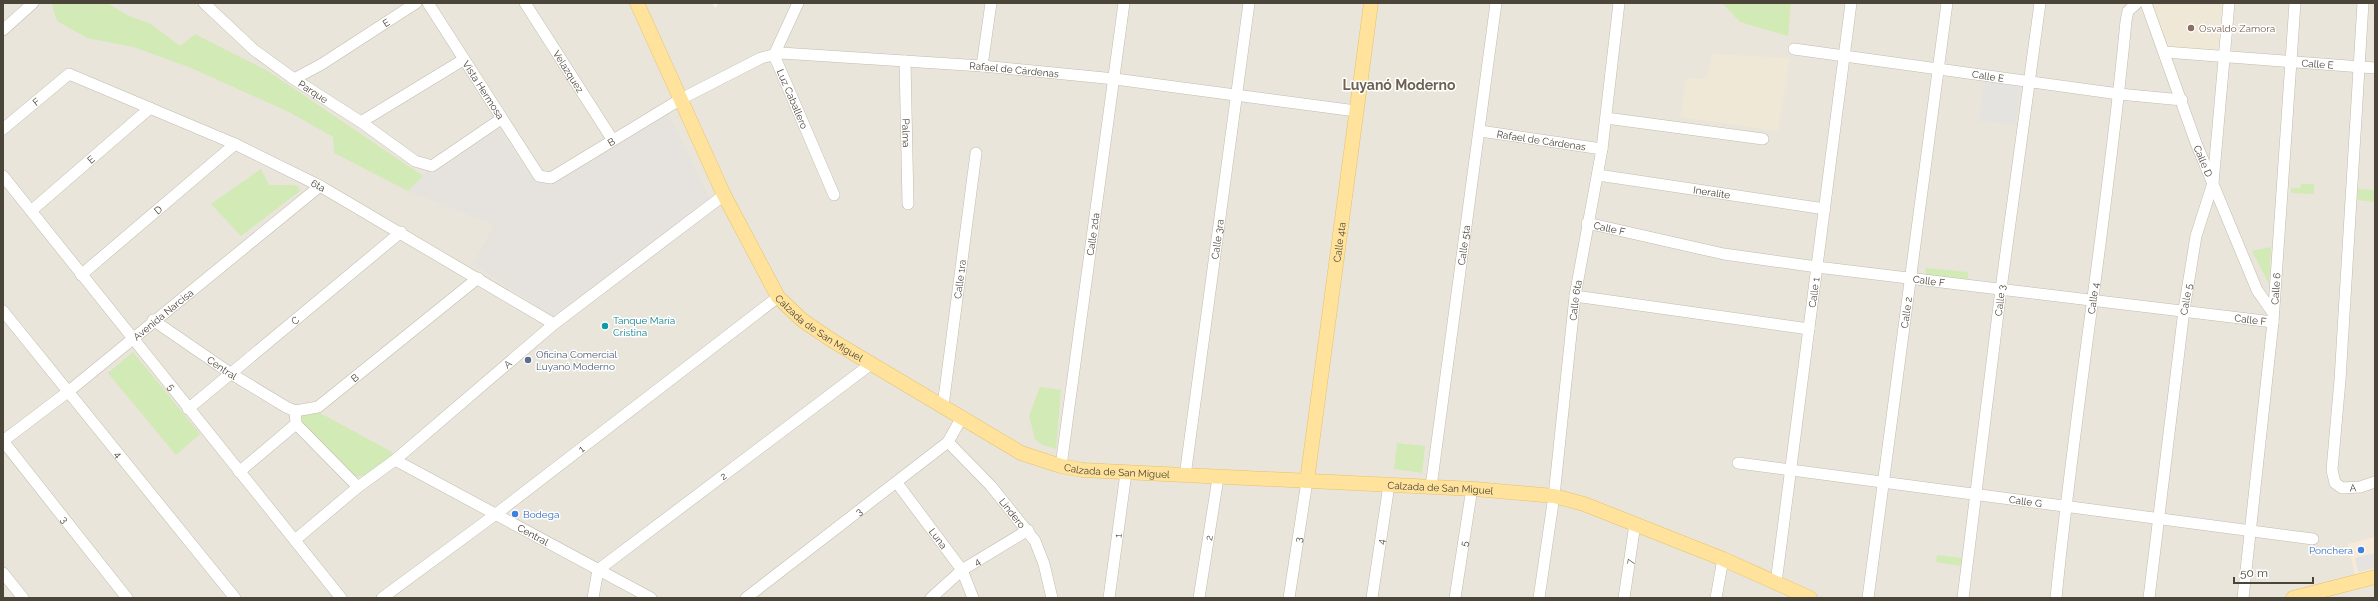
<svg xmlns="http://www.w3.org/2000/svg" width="2378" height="601" font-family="Raleway,sans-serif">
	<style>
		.residential { fill: #eae5da }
		.commercial { fill: #f7ead8 }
		.industrial { fill: #e6e2dd }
		.education { fill: #efe8d6 }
		.green { fill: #d2eab5 }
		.parking { fill: #e5e3e0 }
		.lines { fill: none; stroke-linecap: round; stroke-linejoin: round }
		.minor-casing { stroke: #c2bbae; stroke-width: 12 }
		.major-casing { stroke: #e6c16a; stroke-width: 15 }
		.minor { stroke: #fff; stroke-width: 11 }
		.major { stroke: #ffe39c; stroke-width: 14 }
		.education-dot { fill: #8d6e63; stroke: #fff; stroke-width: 1.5 }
		.culture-dot { fill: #0f9aa8; stroke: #fff; stroke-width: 1.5 }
		.service-dot { fill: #5c6f8a; stroke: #fff; stroke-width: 1.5 }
		.shop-dot { fill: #3f7fe0; stroke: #fff; stroke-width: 1.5 }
		.labels { text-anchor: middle; stroke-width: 3; stroke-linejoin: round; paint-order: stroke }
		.street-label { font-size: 10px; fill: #4b4439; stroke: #fff }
		.education-label { font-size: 10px; fill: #785e54; stroke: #fff; text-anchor: start }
		.culture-label { font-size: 10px; fill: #0d838f; stroke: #fff; text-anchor: start }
		.service-label { font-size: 10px; fill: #4e5e75; stroke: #fff; text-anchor: start }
		.shop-label { font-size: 10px; fill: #366cbe; stroke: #fff; text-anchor: start }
		.district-label { font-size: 14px; font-weight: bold; fill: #6e6250; stroke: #fff }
	</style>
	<rect width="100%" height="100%" fill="#f6f3ec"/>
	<path class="residential" d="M3,3H711L716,8L718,3H2375V598H3Z"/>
	<path class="commercial" d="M2375,537V570L2355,574L2348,544Z"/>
	<path class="industrial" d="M665,107L710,199L554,317L473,264L494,225L408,191L439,159L495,123L535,182Z"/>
	<g class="education">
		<path d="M2146,3H2229L2225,58L2165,52Z"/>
		<path d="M1712,54L1790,58L1778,131L1680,117L1687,78L1707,79Z"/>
	</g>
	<g class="green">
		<path d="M56,3H107L129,16L151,24L180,46L195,34L268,71L423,176L408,191L334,153L333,137L289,112L189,67L133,47L87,38L57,21L52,5Z"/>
		<path d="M1722,3H1791L1788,36L1740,22Z"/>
		<path d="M261,169L269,185C279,186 289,183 298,186L300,191L241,236L211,204Z"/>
		<path d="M2301,184H2314V194L2291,193V188H2300Z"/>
		<path d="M2358,189L2375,190V202L2357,200Z"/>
		<path d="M2271,247L2269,284L2252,251Z"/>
		<path d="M1926,268L1968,272V279L1925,275Z"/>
		<path d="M133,352L200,434L176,455L108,373Z"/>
		<path d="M1040,387L1061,390L1056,449L1042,445L1035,439L1029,416Z"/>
		<path d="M320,413L392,452V457L372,473L356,477L299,420L301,414Z"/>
		<path d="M1397,443L1425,446L1422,473L1394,469Z"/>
		<path d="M1937,555L1962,558L1961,566L1936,562Z"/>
	</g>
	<g class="parking">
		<path d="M1984,79L2021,84L2015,125L1979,121Z"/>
		<path d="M2375,553V568L2358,572L2355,558Z"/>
	</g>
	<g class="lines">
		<defs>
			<g id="minor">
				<path id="s1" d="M204,3L254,50L294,79L361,122L415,161L432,166L501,119"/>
				<path id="s2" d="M428,3L539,176L551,178L681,99L761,58L781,53L982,66L1115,79L1356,111"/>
				<path id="s3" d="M525,3L612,139"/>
				<path id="s4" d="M798,3L774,55L834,195"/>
				<path id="s5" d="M2146,3L2196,143L2257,290L2273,313"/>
				<path id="s6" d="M2363,3L2340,380L2332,470L2335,483L2342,488L2360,487L2375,482"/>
				<path d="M3,30L33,3"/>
				<path id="s7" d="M1794,49L2119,94L2182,100"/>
				<path id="s8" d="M2165,52L2375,68"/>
				<path id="s9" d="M905,61L908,204"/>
				<path d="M982,66L991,3"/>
				<path id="s10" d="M294,79L322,64L416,3"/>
				<path d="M1606,118L1763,139"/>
				<path d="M361,122L463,60"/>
				<path id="s11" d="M3,129L69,74L235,144L320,186L554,324"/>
				<path id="s12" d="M1480,131L1602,149"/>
				<path id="s13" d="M1598,175L1825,209"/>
				<path id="s14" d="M3,176L341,598"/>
				<path id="s15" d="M31,211L150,108"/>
				<path id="s16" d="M1587,223L1724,254L1817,267L2273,322"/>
				<path id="s17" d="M81,275L235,144"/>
				<path d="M1575,296L1809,329"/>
				<path id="s18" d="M3,311L235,598"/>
				<path id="s19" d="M153,320L230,373L286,407L295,411"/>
				<path id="s20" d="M943,406L976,153"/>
				<path id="s21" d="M188,409L401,232"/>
				<path d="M296,424L358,487"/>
				<path id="s22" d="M3,441L69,391L320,186"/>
				<path id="s23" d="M3,441L127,598"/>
				<path id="s24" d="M948,442L991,486L1035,541L1044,564L1052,598"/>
				<path id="s25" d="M395,460L651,598"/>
				<path id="s26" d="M1738,463L2313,539"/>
				<path id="s27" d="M1061,466L1124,3"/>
				<path id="s28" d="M239,472L296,424L295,411L318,407L478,278"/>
				<path id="s29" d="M1185,476L1249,3"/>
				<path id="s30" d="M897,483L962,570L973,598"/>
				<path id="s31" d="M1431,487L1496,3"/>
				<path id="s32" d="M295,540L358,487L395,460L554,324L724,195"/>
				<path d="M3,573L23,598"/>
				<path id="s33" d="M1776,583L1851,3"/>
				<path id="s34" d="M382,598L496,514L778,297"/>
				<path id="s35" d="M593,598L598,570L871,364"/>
				<path id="s36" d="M746,598L948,442L962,417"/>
				<path id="s37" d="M931,598L962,570L1028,530"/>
				<path id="s38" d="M1109,598L1126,473"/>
				<path id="s39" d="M1199,598L1218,478"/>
				<path id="s40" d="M1289,598L1307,481"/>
				<path id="s41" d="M1372,598L1389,485"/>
				<path id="s42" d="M1455,598L1472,488"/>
				<path id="s43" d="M1539,598L1554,496L1575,296L1602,149L1619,3"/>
				<path id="s44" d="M1624,598L1635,524"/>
				<path d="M1716,598L1723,559"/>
				<path id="s45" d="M1868,598L1947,3"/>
				<path id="s46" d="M1963,598L2001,289L2040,3"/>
				<path id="s47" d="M2056,598C2075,405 2108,214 2126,21L2128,11L2137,3"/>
				<path id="s48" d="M2149,598L2184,310L2196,236L2213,183L2229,3"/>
				<path id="s49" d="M2243,598L2273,322L2295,3"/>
			</g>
			<g id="major">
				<path id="s50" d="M637,3L724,195L778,297L802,320L833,341L1021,453L1061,466L1082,470L1475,489L1554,496L1584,504L1723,559L1810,598"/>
				<path id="s51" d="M1307,481L1371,3"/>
				<path d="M2293,598L2375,577"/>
			</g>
		</defs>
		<use href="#minor" class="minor-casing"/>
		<use href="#major" class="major-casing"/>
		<use href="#minor" class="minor"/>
		<use href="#major" class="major"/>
	</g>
	<circle class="education-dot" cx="2191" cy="28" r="4"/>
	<circle class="culture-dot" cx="605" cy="326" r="4"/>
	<circle class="service-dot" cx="528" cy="360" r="4"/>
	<g class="shop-dot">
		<circle cx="515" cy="514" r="4"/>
		<circle cx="2361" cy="550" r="4"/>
	</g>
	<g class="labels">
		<g class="street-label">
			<text dy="4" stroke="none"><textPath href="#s10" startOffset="108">E</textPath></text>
			<text dy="4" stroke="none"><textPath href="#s8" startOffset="153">Calle E</textPath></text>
			<text dy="4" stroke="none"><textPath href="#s2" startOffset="714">Rafael de Cárdenas</textPath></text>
			<text dy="4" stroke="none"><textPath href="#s3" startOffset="81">Velazquez</textPath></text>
			<text dy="4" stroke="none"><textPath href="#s7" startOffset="196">Calle E</textPath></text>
			<text dy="4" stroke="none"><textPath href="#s2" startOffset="103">Vista Hermosa</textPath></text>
			<text dy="4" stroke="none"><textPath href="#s1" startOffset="141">Parque</textPath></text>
			<text dy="4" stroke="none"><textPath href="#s4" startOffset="105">Luz Caballero</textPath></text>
			<text dy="4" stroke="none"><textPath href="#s11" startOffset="43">F</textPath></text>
			<text dy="4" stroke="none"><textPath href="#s9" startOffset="72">Palma</textPath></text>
			<text dy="4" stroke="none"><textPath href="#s12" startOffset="62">Rafael de Cárdenas</textPath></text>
			<text dy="4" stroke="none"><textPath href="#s2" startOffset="288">B</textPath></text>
			<text dy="4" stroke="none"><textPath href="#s15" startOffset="79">E</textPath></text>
			<text dy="4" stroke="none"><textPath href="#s5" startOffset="168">Calle D</textPath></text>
			<text dy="4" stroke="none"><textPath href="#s11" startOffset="359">6ta</textPath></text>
			<text dy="4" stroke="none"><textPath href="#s13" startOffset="115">Ineralite</textPath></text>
			<text dy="4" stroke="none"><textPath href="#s17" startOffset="101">D</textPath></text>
			<text dy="4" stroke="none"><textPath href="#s16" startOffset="23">Calle F</textPath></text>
			<text dy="4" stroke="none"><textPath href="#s27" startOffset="234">Calle 2da</textPath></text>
			<text dy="4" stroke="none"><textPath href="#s29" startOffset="239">Calle 3ra</textPath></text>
			<text dy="4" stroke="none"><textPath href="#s51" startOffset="241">Calle 4ta</textPath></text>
			<text dy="4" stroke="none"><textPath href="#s31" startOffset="244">Calle 5ta</textPath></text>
			<text dy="4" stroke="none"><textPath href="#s20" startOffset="128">Calle 1ra</textPath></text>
			<text dy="4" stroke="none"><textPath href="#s16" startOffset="347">Calle F</textPath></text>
			<text dy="4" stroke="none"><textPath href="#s49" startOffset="311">Calle 6</textPath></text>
			<text dy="4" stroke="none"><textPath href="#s33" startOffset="293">Calle 1</textPath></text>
			<text dy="4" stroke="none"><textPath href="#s47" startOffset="302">Calle 4</textPath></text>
			<text dy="4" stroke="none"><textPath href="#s48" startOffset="301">Calle 5</textPath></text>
			<text dy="4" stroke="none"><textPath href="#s43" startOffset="300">Calle 6ta</textPath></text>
			<text dy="4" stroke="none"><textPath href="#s46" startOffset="300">Calle 3</textPath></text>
			<text dy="4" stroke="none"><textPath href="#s45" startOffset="288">Calle 2</textPath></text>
			<text dy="4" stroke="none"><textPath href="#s22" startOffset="204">Avenida Narcisa</textPath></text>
			<text dy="4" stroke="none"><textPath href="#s16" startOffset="671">Calle F</textPath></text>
			<text dy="4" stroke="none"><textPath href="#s21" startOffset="139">C</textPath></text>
			<text dy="4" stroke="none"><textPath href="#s50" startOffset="378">Calzada de San Miguel</textPath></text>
			<text dy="4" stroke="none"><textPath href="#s32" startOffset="276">A</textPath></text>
			<text dy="4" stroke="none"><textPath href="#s19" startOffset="84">Central</textPath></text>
			<text dy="4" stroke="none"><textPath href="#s28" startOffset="158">B</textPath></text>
			<text dy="4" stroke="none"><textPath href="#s14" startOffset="270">5</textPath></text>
			<text dy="4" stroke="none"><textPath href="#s34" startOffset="249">1</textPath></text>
			<text dy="4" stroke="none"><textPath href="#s18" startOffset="184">4</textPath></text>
			<text dy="4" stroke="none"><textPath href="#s50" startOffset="714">Calzada de San Miguel</textPath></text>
			<text dy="4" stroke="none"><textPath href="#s35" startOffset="185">2</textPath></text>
			<text dy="4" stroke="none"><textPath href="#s50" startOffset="1038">Calzada de San Miguel</textPath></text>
			<text dy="4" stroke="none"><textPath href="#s6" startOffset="501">A</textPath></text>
			<text dy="4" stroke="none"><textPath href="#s26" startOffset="290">Calle G</textPath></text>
			<text dy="4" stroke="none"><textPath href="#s36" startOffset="142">3</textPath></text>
			<text dy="4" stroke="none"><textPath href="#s24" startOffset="96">Lindero</textPath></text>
			<text dy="4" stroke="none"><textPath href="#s23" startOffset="100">3</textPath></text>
			<text dy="4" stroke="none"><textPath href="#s25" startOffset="157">Central</textPath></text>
			<text dy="4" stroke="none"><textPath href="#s38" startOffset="63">1</textPath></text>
			<text dy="4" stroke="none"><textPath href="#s39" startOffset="61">2</textPath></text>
			<text dy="4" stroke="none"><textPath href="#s30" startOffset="69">Luna</textPath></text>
			<text dy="4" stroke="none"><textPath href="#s40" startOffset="59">3</textPath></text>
			<text dy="4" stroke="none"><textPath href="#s41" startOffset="57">4</textPath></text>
			<text dy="4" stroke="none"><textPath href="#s42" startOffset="55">5</textPath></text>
			<text dy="4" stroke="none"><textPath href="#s37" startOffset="59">4</textPath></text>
			<text dy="4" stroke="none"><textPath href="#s44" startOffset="37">7</textPath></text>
		</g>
		<g class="education-label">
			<text x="2199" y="32">Osvaldo Zamora</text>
		</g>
		<g class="culture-label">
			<text x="613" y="324">Tanque María<tspan x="613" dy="12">Cristina</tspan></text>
		</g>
		<g class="service-label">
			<text x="536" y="358">Oficina Comercial<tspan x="536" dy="12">Luyanó Moderno</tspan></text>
		</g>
		<g class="shop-label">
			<text x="523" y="518">Bodega</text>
			<text x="2353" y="554" text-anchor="end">Ponchera</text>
		</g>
		<g class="district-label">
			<text x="1399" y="90">Luyanó Moderno</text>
		</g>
	</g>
	<rect width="2378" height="601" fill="none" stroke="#4b4439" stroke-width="8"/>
	<path d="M2234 577v6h79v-6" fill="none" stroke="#4b4439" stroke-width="2"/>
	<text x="2240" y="577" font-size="12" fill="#4b4439" stroke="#ffffff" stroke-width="3" paint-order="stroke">50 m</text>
</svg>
